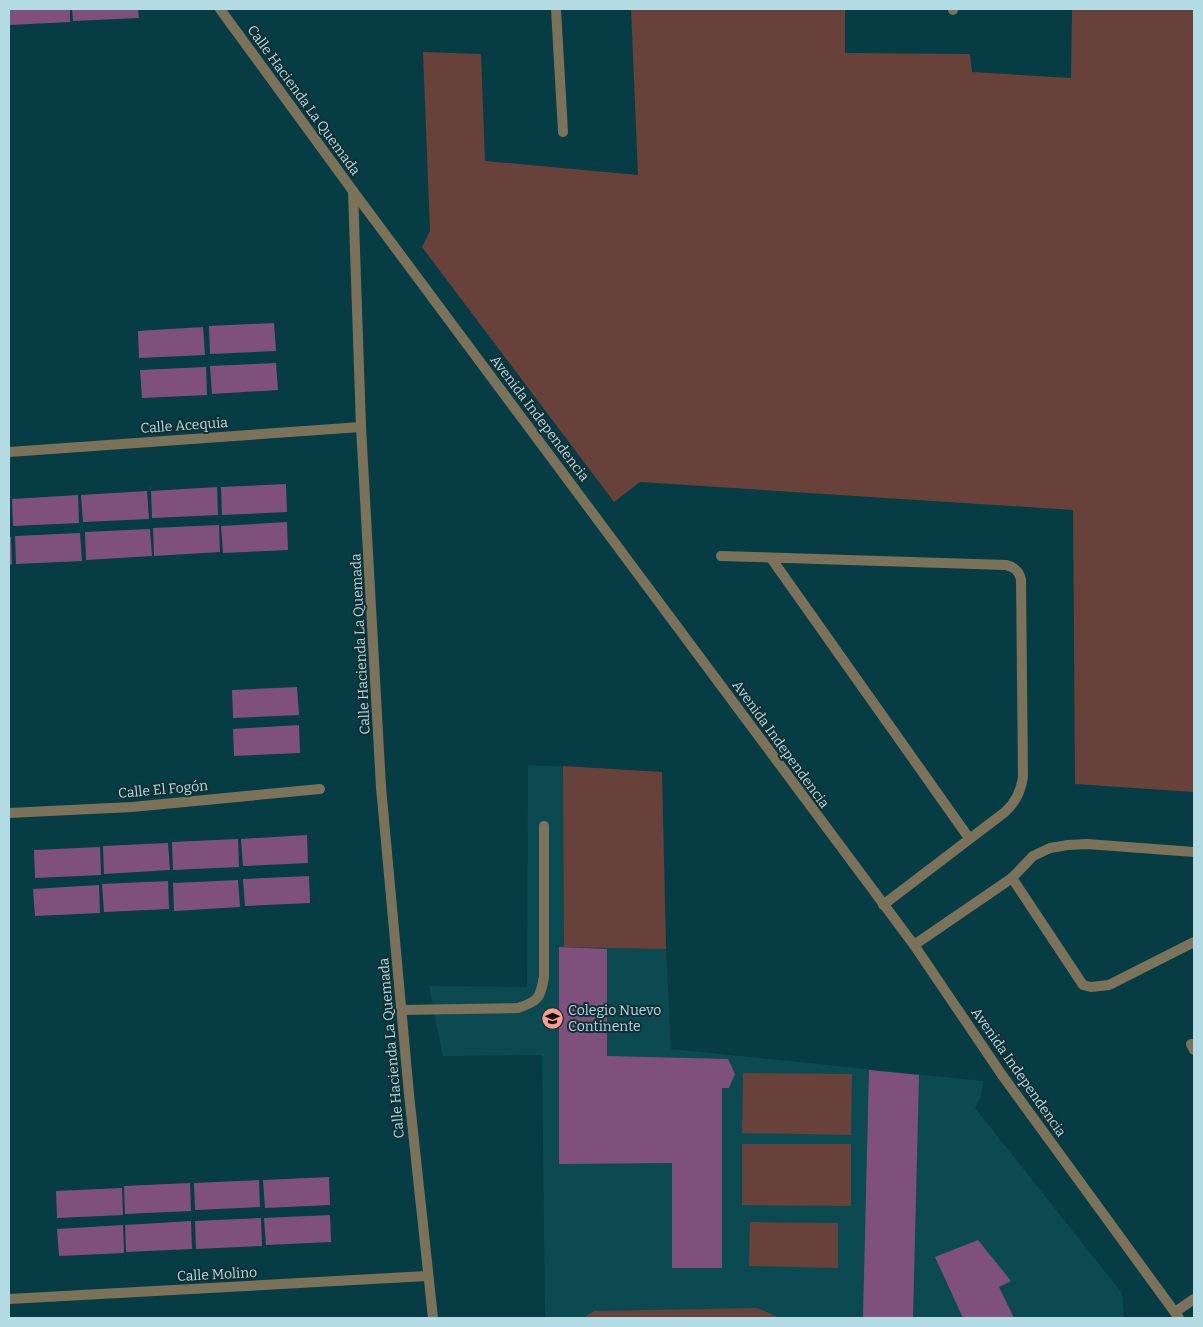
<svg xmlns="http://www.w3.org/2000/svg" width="1203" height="1327" font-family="Bitter,serif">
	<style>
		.built { fill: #0c4a52 }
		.green { fill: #68413b }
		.building { fill: #80507c }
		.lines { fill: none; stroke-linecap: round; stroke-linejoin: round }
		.service { stroke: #7c7259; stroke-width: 10 }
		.minor { stroke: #7c7259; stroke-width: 10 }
		.tertiary { stroke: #7c7259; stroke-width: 10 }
		.labels { text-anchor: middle; stroke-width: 4; stroke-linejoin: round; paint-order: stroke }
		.street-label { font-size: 14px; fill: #b2dbe3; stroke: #132f34 }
		.poi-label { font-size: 14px; fill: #b2dbe3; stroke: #132f34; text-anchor: start }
	</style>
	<rect width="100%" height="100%" fill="#063c44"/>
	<path class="built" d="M528,765L662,772L666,949L671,1049L983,1081L981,1097L975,1108L1122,1293L1124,1318H545L542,1055L443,1056L429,986L527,987Z"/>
	<g class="green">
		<path d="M631,9H845V53L970,54L972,72L1071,78L1072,9H1194V792L1075,784L1073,510L640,482L614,502L422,247L430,231L423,52L481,54L485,161L638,175Z"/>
		<path d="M563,766L662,772L666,949L564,947Z"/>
		<path d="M743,1073L852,1074L851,1135L742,1133Z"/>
		<path d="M742,1144H851V1206L742,1205Z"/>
		<path d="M750,1222L838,1223V1268L749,1266Z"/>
		<path d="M757,1308L776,1316V1318H583L594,1311Z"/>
	</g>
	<g class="building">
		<path d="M9,9H70V22L9,25Z"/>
		<path d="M72,9H138L139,18L73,21Z"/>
		<path d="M274,323L276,351L210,354L209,326Z"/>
		<path d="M203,327L205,355L139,358L138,331Z"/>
		<path d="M276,363L278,390L212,394L210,366Z"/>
		<path d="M206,367L207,395L142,398L140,370Z"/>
		<path d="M286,484L287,512L222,515L221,487Z"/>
		<path d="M217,487L218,515L152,518L151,491Z"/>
		<path d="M147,491L149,519L83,522L81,495Z"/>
		<path d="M78,495L79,523L13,526L12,499Z"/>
		<path d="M287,522L288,550L223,553L221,526Z"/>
		<path d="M219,525L220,552L154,556L153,528Z"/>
		<path d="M150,529L152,556L86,560L85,532Z"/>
		<path d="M80,533L82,561L16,564L15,536Z"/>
		<path d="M9,537H11L12,564L9,565Z"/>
		<path d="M297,687L299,715L233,718L232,690Z"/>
		<path d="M299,725L300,753L234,756L233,729Z"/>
		<path d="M307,835L308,863L243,866L241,839Z"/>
		<path d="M238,839L239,867L173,870L172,842Z"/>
		<path d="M168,843L170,870L104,874L103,846Z"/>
		<path d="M100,847L101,875L35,878L34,850Z"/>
		<path d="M309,876L310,903L245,906L243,879Z"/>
		<path d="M238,880L240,907L174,911L173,883Z"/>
		<path d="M168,881L169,909L104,912L102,884Z"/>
		<path d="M99,885L100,913L35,916L33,889Z"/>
		<path d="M559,947L607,949V1056L728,1059L735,1074L729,1088H722V1268H672V1163L559,1164Z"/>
		<path d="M869,1070L919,1075L913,1318H863Z"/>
		<path d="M329,1177L330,1205L265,1208L263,1180Z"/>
		<path d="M259,1180L260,1207L195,1210L194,1183Z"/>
		<path d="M190,1183L191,1211L125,1214L124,1186Z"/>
		<path d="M122,1188L123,1215L57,1218L56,1191Z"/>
		<path d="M330,1215L331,1242L266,1245L264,1218Z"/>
		<path d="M261,1218L262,1246L196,1249L195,1221Z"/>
		<path d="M191,1221L192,1249L126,1252L125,1225Z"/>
		<path d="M123,1225L124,1253L59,1256L57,1229Z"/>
		<path d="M978,1240L1011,1281L999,1287L1014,1318H963L935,1257Z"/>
	</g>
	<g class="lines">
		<path class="service" d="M401,1010L518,1008C539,1001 540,998 544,977V826"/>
		<g class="minor">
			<path d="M556,9L563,132"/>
			<path d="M953,10V9"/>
			<path d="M353,191L361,427L381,787L409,1094L433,1318"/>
			<path d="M9,452L361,427"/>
			<path d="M721,556L1006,565C1015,567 1019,571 1021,579L1023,777C1021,791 1016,802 1005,812L883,905"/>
			<path d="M771,558L969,838"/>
			<path d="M9,813L132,807L320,789"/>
			<path d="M1012,878L1083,985L1091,987L1109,985L1194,942"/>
			<path d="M914,945L1012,878L1033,856L1050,848L1068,845L1087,844L1194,852"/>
			<path d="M1191,1044L1194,1050"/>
			<path d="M9,1299L427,1276"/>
			<path d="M1175,1312L1194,1299"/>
		</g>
		<path class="tertiary" d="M220,9L353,191L914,945L1002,1075L1179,1318"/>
	</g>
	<defs>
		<symbol id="school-disc" viewBox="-11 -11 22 22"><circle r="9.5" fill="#f59d8f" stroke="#132f34"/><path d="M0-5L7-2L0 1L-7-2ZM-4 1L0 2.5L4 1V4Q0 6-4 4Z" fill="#111"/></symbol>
	</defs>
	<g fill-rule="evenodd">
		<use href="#school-disc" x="540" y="1006" width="25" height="25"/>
	</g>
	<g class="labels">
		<g class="street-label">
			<text transform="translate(304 100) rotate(54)" y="5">Calle Hacienda La Quemada</text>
			<text transform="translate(540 418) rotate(53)" y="5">Avenida Independencia</text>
			<text transform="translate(184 425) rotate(-4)" y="5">Calle Acequia</text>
			<text transform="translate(360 644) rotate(-93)" y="5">Calle Hacienda La Quemada</text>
			<text transform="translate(781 744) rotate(54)" y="5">Avenida Independencia</text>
			<text transform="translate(163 789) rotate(-5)" y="5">Calle El Fogón</text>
			<text transform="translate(391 1048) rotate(-95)" y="5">Calle Hacienda La Quemada</text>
			<text transform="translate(1019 1072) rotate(55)" y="5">Avenida Independencia</text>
			<text transform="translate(217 1274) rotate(-3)" y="5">Calle Molino</text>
		</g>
		<g class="poi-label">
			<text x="568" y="1015">Colegio Nuevo<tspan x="568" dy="16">Continente</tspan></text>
		</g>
	</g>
	<rect width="1203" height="1327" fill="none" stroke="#b2dbe3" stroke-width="20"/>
</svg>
